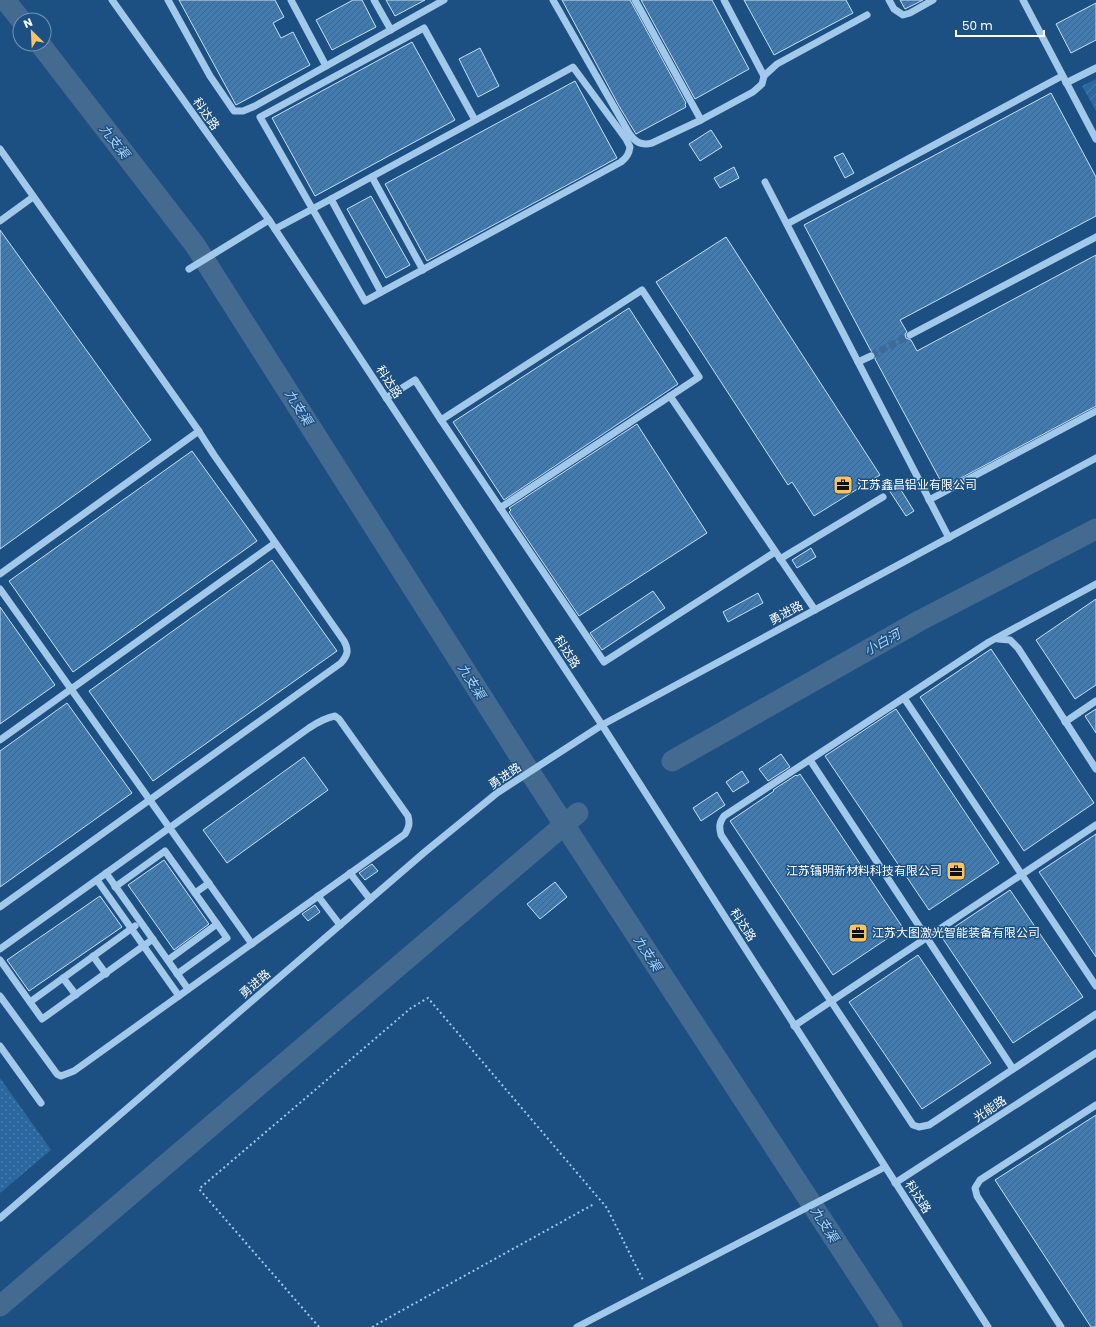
<svg xmlns="http://www.w3.org/2000/svg" width="1096" height="1327" font-family="Poppins,'Noto Sans SC',sans-serif">
	<style>
		.grass { fill: url(#grass-dots) }
		.garden { fill: url(#garden-furrows) }
		.lines { fill: none; stroke-linecap: round; stroke-linejoin: round }
		.river { stroke: #456a90; stroke-width: 21 }
		.building { fill: url(#building-hatch); stroke: #c7e0f8 }
		.minor-tunnel { stroke: #3e6a96; stroke-width: 7; stroke-dasharray: 7 3.5; stroke-linecap: butt }
		.path { stroke: #a2c8ea; stroke-width: 2; stroke-dasharray: 2 3; stroke-linecap: butt }
		.minor { stroke: #a2c8ea; stroke-width: 7 }
		.labels { text-anchor: middle; stroke-width: 3; stroke-linejoin: round; paint-order: stroke }
		.street-label { font-size: 12px; fill: #fff; stroke: #1c5083 }
		.poi-label { font-size: 12px; fill: #fff; stroke: #1c5083; text-anchor: start }
		.water-label { font-size: 13px; font-style: italic; fill: #aed1f2; stroke: #1c5083 }
	</style>
	<defs>
		<pattern id="grass-dots" width="8" height="8" patternUnits="userSpaceOnUse"><rect width="8" height="8" fill="#2b68a0"/><path d="M2 2h.1M6 6h.1" fill="none" stroke="#4b7fae" stroke-width="1.8" stroke-linecap="round"/></pattern>
		<pattern id="garden-furrows" width="10" height="10" patternUnits="userSpaceOnUse"><rect width="10" height="10" fill="#2b68a0"/><path d="M-1 1l2-2M0 10L10 0M9 11l2-2" fill="none" stroke="#4b7fae"/></pattern>
		<pattern id="building-hatch" width="6" height="6" patternUnits="userSpaceOnUse"><rect width="6" height="6" fill="#447aac"/><path d="M-1 1l2-2M0 6l6-6M5 7l2-2" fill="none" stroke="#48637c"/></pattern>
	</defs>
	<rect width="100%" height="100%" fill="#1c5083"/>
	<path class="grass" d="M0,1078L51,1150L0,1193Z"/>
	<path class="garden" d="M1096,79V111L1082,86Z"/>
	<g class="lines">
		<g class="river">
			<path d="M5,0L21,20"/>
			<path d="M40,44L195,245L524,763L892,1327"/>
			<path d="M672,761L919,621L1096,529"/>
			<path d="M0,1306L578,813"/>
		</g>
	</g>
	<g class="building">
		<path d="M179,0H275L284,17L273,23L281,38L293,32L310,65L236,105Z"/>
		<path d="M353,0H362L376,27L332,50L316,20Z"/>
		<path d="M386,0H425L395,16Z"/>
		<path d="M562,0H630L686,103L685,104L686,107L636,134L619,106Z"/>
		<path d="M641,0H712L749,69L695,99Z"/>
		<path d="M744,0H846L853,13L774,55Z"/>
		<path d="M900,0H923L905,9Z"/>
		<path d="M1096,3V40L1071,53L1056,24Z"/>
		<path d="M412,42L455,120L315,196L272,118Z"/>
		<path d="M480,48L499,86L478,97L459,59Z"/>
		<path d="M575,81L617,158L427,261L385,184Z"/>
		<path d="M1051,93L1096,177V216L900,320L907,332L905,334L906,338L911,340L917,351L1096,255V406L944,487L875,359V354L871,351L804,225Z"/>
		<path d="M711,130L722,147L700,161L689,144Z"/>
		<path d="M843,153L854,173L845,178L834,157Z"/>
		<path d="M734,167L739,178L720,188L714,178Z"/>
		<path d="M371,196L410,265L386,278L347,209Z"/>
		<path d="M0,230L151,440L0,549Z"/>
		<path d="M726,237L880,475L814,516L792,482L788,485L656,282Z"/>
		<path d="M629,308L678,384L504,500L453,422Z"/>
		<path d="M637,424L707,533L579,616L509,512L511,510L509,508Z"/>
		<path d="M192,451L257,541L73,672L9,581Z"/>
		<path d="M896,482L914,511L906,516L887,487Z"/>
		<path d="M811,548L816,557L797,568L792,560Z"/>
		<path d="M272,560L337,651L153,781L89,691Z"/>
		<path d="M653,591L665,608L602,650L590,633Z"/>
		<path d="M758,593L763,603L728,622L723,612Z"/>
		<path d="M1096,599V685L1075,699L1036,640Z"/>
		<path d="M0,607L55,685L0,724Z"/>
		<path d="M991,649L1094,803L1024,851L920,697Z"/>
		<path d="M67,703L132,793L0,887V751Z"/>
		<path d="M896,709L999,863L929,910L825,756Z"/>
		<path d="M1096,709V733L1085,716Z"/>
		<path d="M781,754L790,767L768,781L759,769Z"/>
		<path d="M304,757L328,790L227,863L203,830Z"/>
		<path d="M742,771L749,782L733,792L726,782Z"/>
		<path d="M800,774L903,928L833,975L730,821L774,791L773,790L796,775L797,776Z"/>
		<path d="M717,792L725,805L701,821L693,808Z"/>
		<path d="M1096,834V957L1039,872Z"/>
		<path d="M164,860L209,924L174,950L128,885Z"/>
		<path d="M372,864L378,871L365,880L359,873Z"/>
		<path d="M555,882L567,897L540,919L527,904Z"/>
		<path d="M1010,890L1083,997L1013,1043L941,936Z"/>
		<path d="M100,896L122,927L29,991L7,960Z"/>
		<path d="M315,905L320,912L308,921L302,914Z"/>
		<path d="M918,955L991,1063L922,1109L849,1002Z"/>
		<path d="M1096,1115V1327H1091L995,1180Z"/>
	</g>
	<g class="lines">
		<path class="minor-tunnel" d="M871,356L910,335"/>
		<g class="path">
			<path d="M319,1327L199,1189L411,1008L428,998L607,1208L644,1282"/>
			<path d="M372,1327L594,1204"/>
		</g>
		<g class="minor">
			<path d="M112,0L269,220L602,725L988,1327"/>
			<path d="M168,0L210,76L234,111H243L255,106L444,0"/>
			<path d="M291,0L326,66"/>
			<path d="M374,0L391,30"/>
			<path d="M553,0L629,133C635,142 641,146 652,143L701,120L753,92L762,84L764,76L777,64L867,15"/>
			<path d="M635,0L701,120"/>
			<path d="M724,0L764,76"/>
			<path d="M889,0L894,9L903,15L910,13L933,0"/>
			<path d="M1023,0L1096,139"/>
			<path d="M1066,83L1096,68"/>
			<path d="M0,149L196,427L214,455L344,641C349,650 348,655 341,663L0,907"/>
			<path d="M372,177L423,270"/>
			<path d="M765,182L949,538"/>
			<path d="M331,199L381,292"/>
			<path d="M0,221L33,197"/>
			<path d="M787,224L1062,76"/>
			<path d="M275,229L331,199L573,67L626,139L630,147C629,154 627,157 621,162L365,301L260,117L424,28L475,120"/>
			<path d="M189,269L269,220"/>
			<path d="M910,335L1096,237"/>
			<path d="M858,362L871,356"/>
			<path d="M670,396L815,610"/>
			<path d="M386,398L415,380L441,420"/>
			<path d="M929,500L1096,411"/>
			<path d="M500,508L699,377L642,290L441,420L604,662L775,552"/>
			<path d="M780,559L883,497"/>
			<path d="M0,574L199,431"/>
			<path d="M1096,584L989,642L724,816C719,823 719,827 721,835L913,1125L919,1127L929,1125L1096,1014"/>
			<path d="M0,589L252,944"/>
			<path d="M998,639L1010,640L1018,648L1096,769"/>
			<path d="M904,698L1096,986"/>
			<path d="M1065,722L1096,701"/>
			<path d="M0,740L275,543"/>
			<path d="M810,760L1013,1069"/>
			<path d="M106,873L188,989"/>
			<path d="M350,873L370,899"/>
			<path d="M97,880L179,996"/>
			<path d="M115,887L165,851L227,938L177,974"/>
			<path d="M195,893L209,883"/>
			<path d="M318,896L340,925"/>
			<path d="M0,949L309,728C318,722 325,718 335,716L339,719L408,816C410,824 409,827 405,834L74,1071L61,1076L57,1074L0,996"/>
			<path d="M93,956L106,974"/>
			<path d="M0,960L42,1019L153,939"/>
			<path d="M168,960L217,924"/>
			<path d="M63,978L76,995"/>
			<path d="M30,1002L135,926"/>
			<path d="M794,1026L1096,825"/>
			<path d="M0,1046L41,1103"/>
			<path d="M895,1183L1096,1053"/>
			<path d="M0,1218L426,851L497,793L602,725L1096,458"/>
			<path d="M577,1327L885,1167"/>
			<path d="M1061,1327L977,1196L975,1188L980,1180L1096,1105"/>
		</g>
	</g>
	<defs>
		<symbol id="office-square" viewBox="-11 -11 22 22"><rect x="-9" y="-9" width="18" height="18" rx="4" fill="#fbc360" stroke="#1c5083"/><path d="M-6-3h4V-5.5h4V-3h4V5H-6ZM-1-4.5V-3h2v-1.5ZM-6 0V1H6V0Z" fill="#111"/></symbol>
	</defs>
	<g fill-rule="evenodd">
		<use href="#office-square" x="832" y="474" width="22" height="22"/>
		<use href="#office-square" x="945" y="860" width="22" height="22"/>
		<use href="#office-square" x="847" y="922" width="22" height="22"/>
	</g>
	<g class="labels">
		<g class="street-label">
			<text transform="translate(206 114) rotate(55)" y="4">科达路</text>
			<text transform="translate(389 382) rotate(57)" y="4">科达路</text>
			<text transform="translate(786 613) rotate(-28)" y="4">勇进路</text>
			<text transform="translate(567 652) rotate(57)" y="4">科达路</text>
			<text transform="translate(505 776) rotate(-34)" y="4">勇进路</text>
			<text transform="translate(743 925) rotate(57)" y="4">科达路</text>
			<text transform="translate(255 984) rotate(-41)" y="4">勇进路</text>
			<text transform="translate(990 1109) rotate(-33)" y="4">光能路</text>
			<text transform="translate(918 1197) rotate(57)" y="4">科达路</text>
		</g>
		<g class="poi-label">
			<text x="857" y="489">江苏鑫昌铝业有限公司</text>
			<text x="942" y="875" text-anchor="end">江苏镭明新材料科技有限公司</text>
			<text x="872" y="937">江苏大图激光智能装备有限公司</text>
		</g>
		<g class="water-label">
			<text transform="translate(115 141) rotate(52)" y="5">九支渠</text>
			<text transform="translate(299 407) rotate(58)" y="5">九支渠</text>
			<text transform="translate(882 642) rotate(-29)" y="5">小白河</text>
			<text transform="translate(472 681) rotate(58)" y="5">九支渠</text>
			<text transform="translate(648 953) rotate(57)" y="5">九支渠</text>
			<text transform="translate(825 1224) rotate(57)" y="5">九支渠</text>
		</g>
	</g>
	<g transform="translate(32 32) rotate(336)"><circle r="19" fill="#1c5083" stroke="#7796b5"/>
	<path d="M0-3L7 15L0 10L-7 15Z" fill="#fbc360"/>
	<text y="-6" font-size="11" font-weight="bold" text-anchor="middle" fill="#ffffff">N</text>
	</g>
	<path d="M956 30v6h88v-6" fill="none" stroke="#ffffff" stroke-width="2"/>
	<text x="962" y="30" font-size="12" fill="#ffffff" stroke="#1c5083" stroke-width="3" paint-order="stroke">50 m</text>
</svg>
